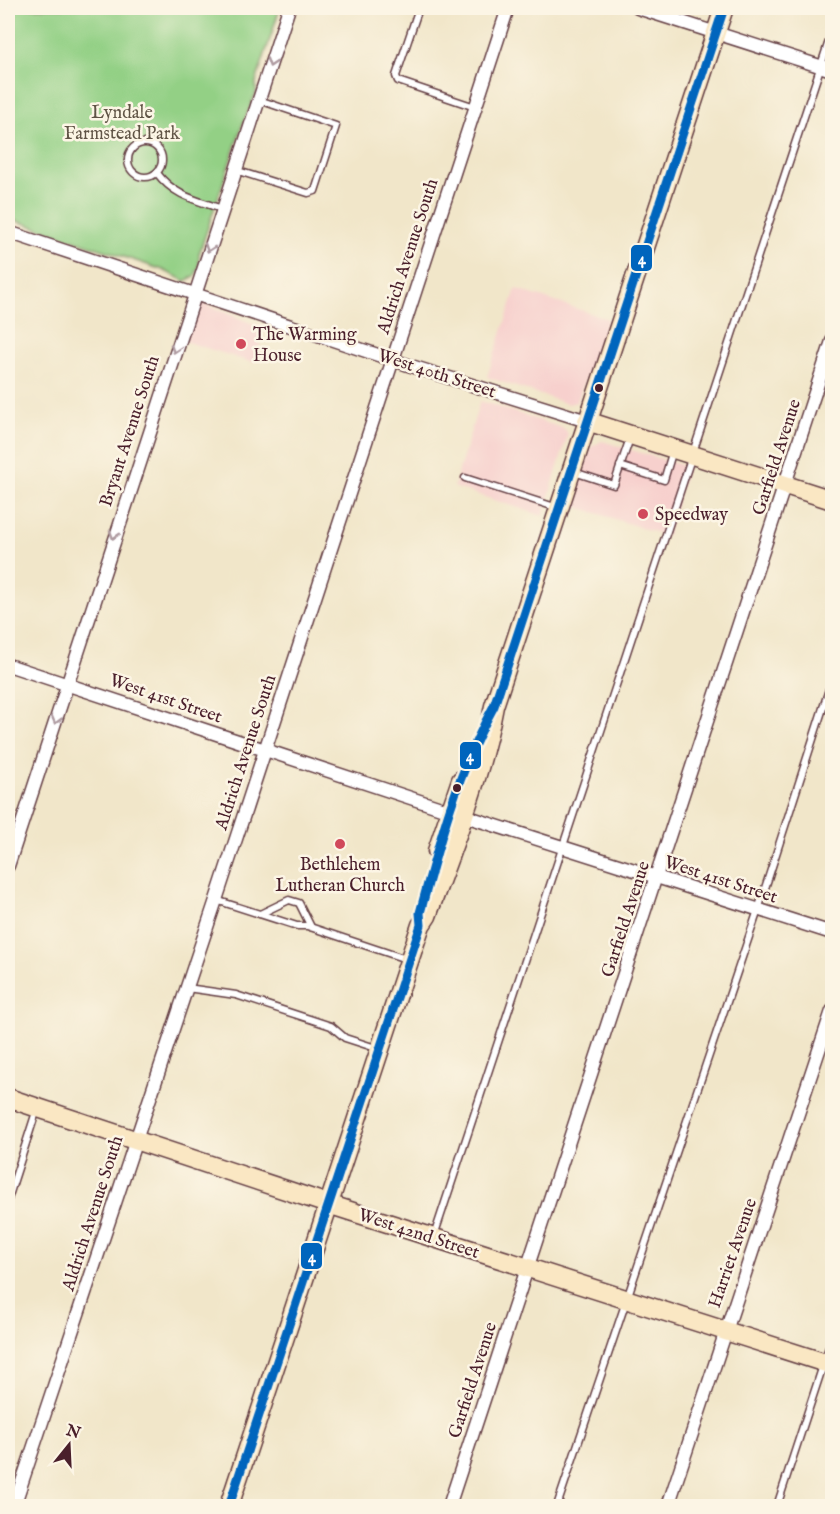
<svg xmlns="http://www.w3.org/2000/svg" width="840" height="1514" font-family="'IM FELL English',serif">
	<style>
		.built { fill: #f7d0cd }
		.green { fill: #93d085; stroke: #6e7858; stroke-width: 1.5 }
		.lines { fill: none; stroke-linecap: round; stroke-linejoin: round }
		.lane-casing { stroke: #633d43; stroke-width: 9 }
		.street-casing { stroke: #633d43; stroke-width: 15 }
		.secondary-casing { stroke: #633d43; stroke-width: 21 }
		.lane { stroke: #fff; stroke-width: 6 }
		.street { stroke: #fff; stroke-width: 12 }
		.secondary { stroke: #fae7c3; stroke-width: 18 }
		.bus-1-casing { stroke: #fcf5e5; stroke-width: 14 }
		.bus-1 { stroke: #0065bd; stroke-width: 9 }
		.oneway { stroke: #ae9aa0 }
		.poi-dot { fill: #d1495b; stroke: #fcf5e5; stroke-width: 2 }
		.bus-dot { fill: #4a1f2b; stroke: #fcf5e5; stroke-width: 2 }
		.labels { text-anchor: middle; stroke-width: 5; stroke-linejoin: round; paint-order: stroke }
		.park-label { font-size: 18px; fill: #605446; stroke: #fcf5e5 }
		.street-label { font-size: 18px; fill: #4a1f2b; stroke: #fcf5e5 }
		.poi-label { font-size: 18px; fill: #4a1f2b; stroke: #fcf5e5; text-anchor: start }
		.line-badge { stroke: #fcf5e5; stroke-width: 2 }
		.badge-label { font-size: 16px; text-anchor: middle; font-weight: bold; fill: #fff }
	</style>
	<rect width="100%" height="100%" fill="#fcf5e5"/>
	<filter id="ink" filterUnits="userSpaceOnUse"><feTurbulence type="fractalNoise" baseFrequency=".0167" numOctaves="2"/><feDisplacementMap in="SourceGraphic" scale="12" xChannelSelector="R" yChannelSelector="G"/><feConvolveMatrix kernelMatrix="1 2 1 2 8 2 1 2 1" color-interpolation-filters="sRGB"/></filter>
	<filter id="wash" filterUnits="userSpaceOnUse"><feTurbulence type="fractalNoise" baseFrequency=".008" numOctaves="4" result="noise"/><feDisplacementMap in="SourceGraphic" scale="24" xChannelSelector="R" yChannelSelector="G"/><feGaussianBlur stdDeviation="1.35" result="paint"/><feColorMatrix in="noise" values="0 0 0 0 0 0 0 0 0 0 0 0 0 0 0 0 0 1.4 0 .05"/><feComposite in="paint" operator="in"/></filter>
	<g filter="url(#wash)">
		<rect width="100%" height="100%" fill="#f1e6c9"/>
		<g class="built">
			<path d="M516,289L608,319L577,402L568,404L487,377Z"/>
			<path d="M203,303L265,329L254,363L184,341L198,305Z"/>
			<path d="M480,401L565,429L568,434L543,516L454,487Z"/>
			<path d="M602,441L687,467L667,536L572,505L591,447Z"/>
		</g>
		<path class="green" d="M8,8H280L256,82V93L243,123L199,254V266L195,276L185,281L163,270L8,218Z"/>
	</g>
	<g filter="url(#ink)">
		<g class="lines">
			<defs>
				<g id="lane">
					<path d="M419,8L396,76L398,81L475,107"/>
					<circle cx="145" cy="160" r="17"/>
					<path d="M235,170L308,193L315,191L336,126L259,100"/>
					<path d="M157,173C174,196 196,200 222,209"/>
					<path d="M620,466L664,480L673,450"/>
					<path d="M574,472L614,485L630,438"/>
					<path d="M465,478L558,508"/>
					<path d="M216,900L297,926H307L406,959"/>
					<path d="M260,914L289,900L299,903L311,927"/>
					<path d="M187,988L236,995L331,1026L345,1038L379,1049"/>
					<path d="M8,1199L37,1109"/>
					<path d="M434,1236L832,32"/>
					<path d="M557,1506L758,910L832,680"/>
					<path d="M777,1506L832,1338"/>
				</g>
				<g id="street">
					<path d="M638,8L832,70"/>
					<path d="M8,232L408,365L587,421"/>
					<path d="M8,665L450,811"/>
					<path d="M462,815L832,933"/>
					<path d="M8,866L289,8"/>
					<path d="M14,1506L216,900L508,8"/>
					<path d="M449,1506L832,341"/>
					<path d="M668,1506L832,1011"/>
				</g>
				<g id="secondary">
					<path d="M587,421L832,500"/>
					<path d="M437,851L461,780"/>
					<path d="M8,1098L328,1204L832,1365"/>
					<path d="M229,1506L421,925L427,916C452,849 481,776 494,706L724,8"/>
				</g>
			</defs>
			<use href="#lane" class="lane-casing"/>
			<use href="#street" class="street-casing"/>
			<use href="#secondary" class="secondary-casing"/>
			<use href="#lane" class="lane"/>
			<use href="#street" class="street"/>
			<use href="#secondary" class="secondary"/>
			<defs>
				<path id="bus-1" d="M229,1506L421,925L420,913C439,842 458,771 494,706L724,8"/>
			</defs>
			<use href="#bus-1" class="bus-1-casing"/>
			<use href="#bus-1" class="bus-1"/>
		</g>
		<defs><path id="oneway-chevron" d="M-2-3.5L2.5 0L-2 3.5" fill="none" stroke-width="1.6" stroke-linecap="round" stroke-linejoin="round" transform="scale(1.5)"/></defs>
		<g class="oneway">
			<use href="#oneway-chevron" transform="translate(271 63) rotate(108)"/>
			<use href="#oneway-chevron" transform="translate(209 248) rotate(109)"/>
			<use href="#oneway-chevron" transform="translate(175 349) rotate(108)"/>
			<use href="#oneway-chevron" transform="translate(114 535) rotate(108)"/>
			<use href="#oneway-chevron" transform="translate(56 720) rotate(105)"/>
		</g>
	</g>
	<g class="poi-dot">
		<circle cx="241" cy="344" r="6"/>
		<circle cx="643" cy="514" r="6"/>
		<circle cx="340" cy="844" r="6"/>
	</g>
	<g class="bus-dot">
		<circle cx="599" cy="388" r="5"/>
		<circle cx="457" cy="788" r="5"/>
	</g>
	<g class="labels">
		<g class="park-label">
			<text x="122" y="118">Lyndale<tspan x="122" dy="21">Farmstead Park</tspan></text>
		</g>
		<g class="street-label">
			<text transform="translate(407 256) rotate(-72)" y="6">Aldrich Avenue South</text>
			<text transform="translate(437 373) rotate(18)" y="6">West 40th Street</text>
			<text transform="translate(129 431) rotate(-72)" y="6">Bryant Avenue South</text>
			<text transform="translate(776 457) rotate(-72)" y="6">Garfield Avenue</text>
			<text transform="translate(166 698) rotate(19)" y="6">West 41st Street</text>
			<text transform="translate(245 752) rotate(-72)" y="6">Aldrich Avenue South</text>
			<text transform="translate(721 879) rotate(18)" y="6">West 41st Street</text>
			<text transform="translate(625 919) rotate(-72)" y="6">Garfield Avenue</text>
			<text transform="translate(92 1213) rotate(-72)" y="6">Aldrich Avenue South</text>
			<text transform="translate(419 1233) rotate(18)" y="6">West 42nd Street</text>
			<text transform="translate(732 1253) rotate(-71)" y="6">Harriet Avenue</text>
			<text transform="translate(472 1380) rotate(-72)" y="6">Garfield Avenue</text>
		</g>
		<g class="poi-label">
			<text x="253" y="340">The Warming<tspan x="253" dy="21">House</tspan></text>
			<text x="655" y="520">Speedway</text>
			<text x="340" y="870" text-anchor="middle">Bethlehem<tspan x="340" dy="21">Lutheran Church</tspan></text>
		</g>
	</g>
	<g class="line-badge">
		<rect x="630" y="244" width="23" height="28" rx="6" fill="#0065bd"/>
		<rect x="459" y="741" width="23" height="29" rx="6" fill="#0065bd"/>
		<rect x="300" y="1242" width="23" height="28" rx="6" fill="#0065bd"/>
	</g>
	<g class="badge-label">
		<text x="642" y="264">4</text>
		<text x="470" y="761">4</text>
		<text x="312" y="1262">4</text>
	</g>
	<rect width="840" height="1514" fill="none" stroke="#fcf5e5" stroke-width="30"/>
	<g transform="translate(69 1445) rotate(18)" stroke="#fcf5e5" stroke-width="4.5" paint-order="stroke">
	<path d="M0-4.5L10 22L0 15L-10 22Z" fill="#4a1f2b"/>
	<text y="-9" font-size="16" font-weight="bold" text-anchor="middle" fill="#4a1f2b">N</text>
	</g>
</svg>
